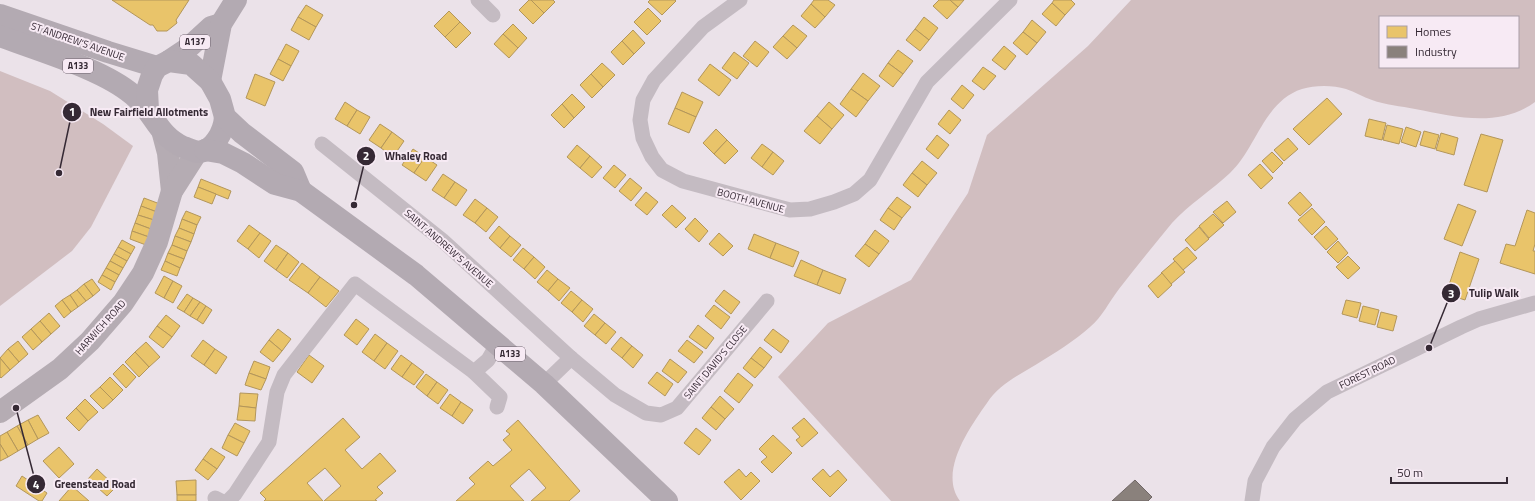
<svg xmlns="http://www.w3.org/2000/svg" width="1535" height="501" font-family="'Titillium Web',sans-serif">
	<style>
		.green { fill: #d1bec0; fill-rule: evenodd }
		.homes { fill: #e9c46a; stroke: #b3965a }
		.industry { fill: #8a817c; stroke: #706766 }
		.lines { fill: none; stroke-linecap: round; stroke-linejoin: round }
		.street { stroke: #c4bbc2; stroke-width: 15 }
		.secondary { stroke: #b5acb3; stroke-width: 22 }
		.primary { stroke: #b3aab2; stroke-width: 22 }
		.labels { text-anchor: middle; stroke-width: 4; stroke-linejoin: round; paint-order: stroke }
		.shield { fill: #f7eaf4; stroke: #6f636e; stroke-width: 1 }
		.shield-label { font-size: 9px; font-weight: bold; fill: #352934 }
		.street-label { font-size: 10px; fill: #352934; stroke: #f7eaf4 }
		.leader { fill: none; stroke: #352934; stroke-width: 1.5 }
		.callout-dot { fill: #352934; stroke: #f7eaf4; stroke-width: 1.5 }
		.mark-label { font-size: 12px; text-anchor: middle; font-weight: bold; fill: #fff }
		.callout-label { font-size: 11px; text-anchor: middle; font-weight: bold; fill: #352934; stroke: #f7eaf4; stroke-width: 4; stroke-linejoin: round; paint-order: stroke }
	</style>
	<rect width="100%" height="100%" fill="#ebe2e9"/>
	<g class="green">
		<path d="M1131,0H1535V102C1499,128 1456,117 1415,109C1401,106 1385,105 1372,100C1363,97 1355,92 1346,89C1333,85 1315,85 1302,89C1264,101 1256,149 1230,173C1212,190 1188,205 1172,223C1154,245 1136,267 1119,289C1109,302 1102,317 1090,327C1074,341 1055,353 1037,364C1019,375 999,384 987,403C970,427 938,472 960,501H891L778,377L828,323L911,280L968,193L987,135L1088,46ZM1380,17H1518V67H1380Z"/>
		<path d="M0,71L50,91L103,124L133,146L91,227L72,251L0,306Z"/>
	</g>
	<g class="homes">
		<path d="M112,0H189L176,20L177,23L167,31H157L153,25H150Z"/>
		<path d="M529,0H531L544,13L533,24L519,10Z"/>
		<path d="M531,0H553L555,2L544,13Z"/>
		<path d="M650,0H675L676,1L662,15L648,2Z"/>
		<path d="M814,0H828L835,5L825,17L811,4Z"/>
		<path d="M939,0H950L958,7L947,19L933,6Z"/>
		<path d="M950,0H964L958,7Z"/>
		<path d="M1054,0H1071L1075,4L1065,15L1052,3Z"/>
		<path d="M1052,3L1065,15L1056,26L1042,14Z"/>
		<path d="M811,4L825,17L815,28L801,16Z"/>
		<path d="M306,5L323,15L316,27L298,17Z"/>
		<path d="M648,8L661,21L647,35L634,22Z"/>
		<path d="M449,11L460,22L445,37L434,26Z"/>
		<path d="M298,17L316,27L309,40L291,30Z"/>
		<path d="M924,17L938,28L929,40L915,29Z"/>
		<path d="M1032,20L1046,32L1037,43L1023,32Z"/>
		<path d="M460,22L471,33L456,48L445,37Z"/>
		<path d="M513,24L527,38L518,48L503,34Z"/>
		<path d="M793,25L807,36L797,48L783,36Z"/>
		<path d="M915,29L929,40L920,51L906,40Z"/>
		<path d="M633,30L645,43L634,54L622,41Z"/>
		<path d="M1023,32L1037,43L1027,55L1013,43Z"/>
		<path d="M503,34L518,48L509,58L494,44Z"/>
		<path d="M783,36L797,48L787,59L773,47Z"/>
		<path d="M622,41L634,54L623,65L611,52Z"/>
		<path d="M755,41L769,52L757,67L743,56Z"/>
		<path d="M286,44L299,51L291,66L278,59Z"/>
		<path d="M1004,46L1016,56L1005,70L992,60Z"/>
		<path d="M898,50L913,61L903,74L888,63Z"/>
		<path d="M734,52L749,63L737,79L722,68Z"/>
		<path d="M278,59L291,66L283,81L270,74Z"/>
		<path d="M602,63L615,75L603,87L591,74Z"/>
		<path d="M888,63L903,74L893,87L879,76Z"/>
		<path d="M710,64L731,80L719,96L698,80Z"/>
		<path d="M983,67L996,76L984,90L972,81Z"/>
		<path d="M863,73L880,86L868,101L851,89Z"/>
		<path d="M255,74L275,82L265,106L246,98Z"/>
		<path d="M591,74L603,87L592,98L580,85Z"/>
		<path d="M962,85L974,95L963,109L951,99Z"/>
		<path d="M851,89L868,101L856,117L840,104Z"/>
		<path d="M682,92L703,102L696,117L675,108Z"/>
		<path d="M572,94L585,107L574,118L562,104Z"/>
		<path d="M1327,98L1342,114L1309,145L1293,129Z"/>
		<path d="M345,102L357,110L347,126L335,119Z"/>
		<path d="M829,102L844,115L832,129L817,116Z"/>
		<path d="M562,104L574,118L564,128L551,115Z"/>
		<path d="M675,108L696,117L689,133L668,124Z"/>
		<path d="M357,110L370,117L360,134L347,126Z"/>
		<path d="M949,110L961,120L950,134L938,124Z"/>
		<path d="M817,116L832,129L820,144L804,131Z"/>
		<path d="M1369,119L1386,123L1382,140L1365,136Z"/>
		<path d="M380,124L392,132L381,148L369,140Z"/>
		<path d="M1387,125L1403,129L1399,144L1383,140Z"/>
		<path d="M1406,127L1421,132L1416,147L1401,142Z"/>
		<path d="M716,129L727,140L714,154L703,143Z"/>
		<path d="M1424,131L1439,135L1435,149L1420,145Z"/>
		<path d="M392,132L404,141L393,157L381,148Z"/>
		<path d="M1441,133L1458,138L1454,155L1436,150Z"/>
		<path d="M1481,134L1503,140L1487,192L1464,185Z"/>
		<path d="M937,135L949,145L938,159L926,149Z"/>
		<path d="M1288,138L1298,149L1284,161L1274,150Z"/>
		<path d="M727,140L738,151L725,164L714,154Z"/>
		<path d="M762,144L773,152L762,167L751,158Z"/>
		<path d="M577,145L590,156L580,168L567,157Z"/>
		<path d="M413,149L425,157L414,173L402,165Z"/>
		<path d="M773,152L784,161L773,175L762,167Z"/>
		<path d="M1272,152L1283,163L1273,173L1262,161Z"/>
		<path d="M590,156L602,167L592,178L580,168Z"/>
		<path d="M425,157L437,165L426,181L414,173Z"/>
		<path d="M922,161L937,173L927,185L912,173Z"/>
		<path d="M1260,164L1273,178L1261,189L1248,175Z"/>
		<path d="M614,165L626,175L615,188L603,178Z"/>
		<path d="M912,173L927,185L918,197L903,185Z"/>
		<path d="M443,174L455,182L444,198L432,190Z"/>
		<path d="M630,178L642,188L631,201L619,191Z"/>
		<path d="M201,179L231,191L228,199L198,187Z"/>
		<path d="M455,182L467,190L456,206L444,198Z"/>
		<path d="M198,187L216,194L212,204L194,197Z"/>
		<path d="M646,192L658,202L647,215L635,205Z"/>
		<path d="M1300,192L1312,205L1300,216L1288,203Z"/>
		<path d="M897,197L911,207L902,218L888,208Z"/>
		<path d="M144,198L160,204L157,212L141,206Z"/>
		<path d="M475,199L487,208L475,223L463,215Z"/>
		<path d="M1227,201L1236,212L1223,223L1213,212Z"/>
		<path d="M1458,204L1476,211L1462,246L1444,239Z"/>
		<path d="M672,205L686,218L676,228L662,215Z"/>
		<path d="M141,206L157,212L154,220L138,215Z"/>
		<path d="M487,208L498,217L486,232L475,223Z"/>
		<path d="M888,208L902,218L894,230L880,220Z"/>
		<path d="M1312,208L1325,222L1312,235L1298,220Z"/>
		<path d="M1527,210L1535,213V244L1533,251H1535V274L1500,263L1506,244L1515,246Z"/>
		<path d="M186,211L201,217L197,225L182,219Z"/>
		<path d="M1213,214L1224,225L1209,238L1199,226Z"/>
		<path d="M138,215L154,220L151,229L135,223Z"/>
		<path d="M695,218L708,231L699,242L685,229Z"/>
		<path d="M182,219L197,225L194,234L179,228Z"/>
		<path d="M135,223L151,229L149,237L132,231Z"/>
		<path d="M249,225L260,233L248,249L237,241Z"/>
		<path d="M499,226L510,236L500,248L489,238Z"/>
		<path d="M1326,226L1338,239L1326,250L1314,237Z"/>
		<path d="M1199,227L1209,239L1195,251L1185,240Z"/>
		<path d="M179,228L194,234L191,242L175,236Z"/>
		<path d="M875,230L889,241L879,254L865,244Z"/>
		<path d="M132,231L149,237L146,245L130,239Z"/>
		<path d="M260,233L271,241L259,258L248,249Z"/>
		<path d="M719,233L733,246L723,256L709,244Z"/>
		<path d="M754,234L776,243L770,258L748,249Z"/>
		<path d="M175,236L191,242L187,251L172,245Z"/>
		<path d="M510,236L521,245L511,257L500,248Z"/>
		<path d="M122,240L135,247L131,254L118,247Z"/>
		<path d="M1338,241L1348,253L1338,263L1327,252Z"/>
		<path d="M776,243L799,252L793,267L770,258Z"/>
		<path d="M865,244L879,254L869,267L855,256Z"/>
		<path d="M172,245L187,251L184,259L168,253Z"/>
		<path d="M276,245L288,253L276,270L264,261Z"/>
		<path d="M118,247L131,254L127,261L114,254Z"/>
		<path d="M1187,247L1197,258L1183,270L1173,259Z"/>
		<path d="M523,248L534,257L524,269L513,260Z"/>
		<path d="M1460,252L1479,259L1465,300L1446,294Z"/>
		<path d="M168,253L184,259L180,268L165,261Z"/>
		<path d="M288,253L299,262L287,278L276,270Z"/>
		<path d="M114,254L127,261L123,268L110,261Z"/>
		<path d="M1348,256L1360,268L1348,279L1336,267Z"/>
		<path d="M534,257L545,267L535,279L524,269Z"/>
		<path d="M801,260L823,270L817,285L794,276Z"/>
		<path d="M110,261L123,268L119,275L106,268Z"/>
		<path d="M165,261L180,268L177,276L161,270Z"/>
		<path d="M1175,261L1185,272L1171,284L1161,273Z"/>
		<path d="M302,263L320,277L308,293L289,280Z"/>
		<path d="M106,268L119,275L115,282L102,275Z"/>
		<path d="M547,270L558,279L548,291L537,282Z"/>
		<path d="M823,270L846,279L840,294L817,285Z"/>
		<path d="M1162,273L1172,285L1158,298L1148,286Z"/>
		<path d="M102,275L115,282L111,290L98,282Z"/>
		<path d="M164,276L173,281L164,298L155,293Z"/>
		<path d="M320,277L339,291L326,307L308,293Z"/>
		<path d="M92,279L100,290L93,296L84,284Z"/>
		<path d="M558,279L570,288L559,301L548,291Z"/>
		<path d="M173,281L182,286L173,303L164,298Z"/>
		<path d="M84,284L93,296L86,301L77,290Z"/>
		<path d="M77,290L86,301L78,307L70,295Z"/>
		<path d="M724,290L740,302L731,314L715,301Z"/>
		<path d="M571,291L582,300L572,312L561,303Z"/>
		<path d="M187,294L193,298L184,312L177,308Z"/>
		<path d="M70,295L78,307L71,312L62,300Z"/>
		<path d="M193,298L200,302L190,316L184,312Z"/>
		<path d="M62,300L71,312L64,318L55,306Z"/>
		<path d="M582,300L593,309L583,322L572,312Z"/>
		<path d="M1346,300L1361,303L1357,318L1342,314Z"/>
		<path d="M200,302L206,306L197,320L190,316Z"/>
		<path d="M714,305L730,317L721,329L705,316Z"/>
		<path d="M206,306L212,310L203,324L197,320Z"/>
		<path d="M1363,306L1379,310L1375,325L1359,321Z"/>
		<path d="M1381,312L1397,316L1393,331L1377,327Z"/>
		<path d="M49,313L60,326L51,334L40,321Z"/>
		<path d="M594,314L605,323L595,335L584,326Z"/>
		<path d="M166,315L180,326L172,337L157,326Z"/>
		<path d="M356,319L369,329L357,345L344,335Z"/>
		<path d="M40,321L51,334L42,342L31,329Z"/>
		<path d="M605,323L616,332L606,344L595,335Z"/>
		<path d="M698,325L714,338L706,349L689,337Z"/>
		<path d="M157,326L172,337L163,348L149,337Z"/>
		<path d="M31,329L42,342L33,350L22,337Z"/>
		<path d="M278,329L291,339L282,351L269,340Z"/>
		<path d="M773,329L789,341L781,353L764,340Z"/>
		<path d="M375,334L387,343L374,361L362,352Z"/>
		<path d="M621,337L632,346L622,358L611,349Z"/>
		<path d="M203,340L215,349L204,365L191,356Z"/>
		<path d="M269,340L282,351L273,362L260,352Z"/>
		<path d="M687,340L703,352L694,363L678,351Z"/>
		<path d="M18,341L28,354L19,362L8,349Z"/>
		<path d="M146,342L160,357L149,367L135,352Z"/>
		<path d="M387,343L398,351L385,369L374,361Z"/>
		<path d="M632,346L643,355L633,368L622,358Z"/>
		<path d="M760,347L772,357L764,368L751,358Z"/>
		<path d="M8,349L19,362L10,370L0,358Z"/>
		<path d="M215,349L227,357L216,374L204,365Z"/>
		<path d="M135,352L149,367L139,377L125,362Z"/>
		<path d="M309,355L324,366L312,383L297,372Z"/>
		<path d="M401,355L412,363L402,377L391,369Z"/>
		<path d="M0,358L10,370L1,378L0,377Z"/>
		<path d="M751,358L764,368L755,378L743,368Z"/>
		<path d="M670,359L687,372L678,383L662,371Z"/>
		<path d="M254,361L270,367L266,379L249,373Z"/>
		<path d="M412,363L424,372L414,385L402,377Z"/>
		<path d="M123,364L136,377L126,388L113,374Z"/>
		<path d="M657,372L673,384L665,396L648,383Z"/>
		<path d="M249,373L266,379L261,390L245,385Z"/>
		<path d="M738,373L753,385L739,403L724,391Z"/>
		<path d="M426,374L437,382L427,396L416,387Z"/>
		<path d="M110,377L123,390L113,400L100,387Z"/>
		<path d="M437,382L448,390L438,404L427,396Z"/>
		<path d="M100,387L113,400L103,409L90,396Z"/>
		<path d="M240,393L258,394L256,408L239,406Z"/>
		<path d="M450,394L461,402L452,416L440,408Z"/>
		<path d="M720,396L734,409L725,419L711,407Z"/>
		<path d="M85,399L98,412L88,421L76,408Z"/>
		<path d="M461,402L473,410L463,424L452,416Z"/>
		<path d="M239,406L256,408L255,421L237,420Z"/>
		<path d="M711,407L725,419L716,430L702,418Z"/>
		<path d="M76,408L88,421L79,431L66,418Z"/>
		<path d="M38,415L49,433L38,439L28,420Z"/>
		<path d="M343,418L360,437L345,450L362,469L380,453L396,471L377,487L383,493L375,500L377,501H324L341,486L325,468L307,483L323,501H264L266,499L260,493Z"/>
		<path d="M804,418L818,433L802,447L796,440L800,437L792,428Z"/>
		<path d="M28,420L38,439L28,445L17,426Z"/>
		<path d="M518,420L580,491L569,501H531L546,488L529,469L510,486L524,501H456L475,484L469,478L488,461L493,466L512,450L503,440L510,434L506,431Z"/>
		<path d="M235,423L250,431L244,443L228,435Z"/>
		<path d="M17,426L28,445L18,451L7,432Z"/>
		<path d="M696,428L711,440L699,455L684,443Z"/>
		<path d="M7,432L18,451L8,457L0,444V436Z"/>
		<path d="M228,435L244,443L237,456L222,448Z"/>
		<path d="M773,435L792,453L772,473L761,462L767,457L759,449Z"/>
		<path d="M0,444L8,457L0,461Z"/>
		<path d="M59,447L74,464L59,478L43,461Z"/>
		<path d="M211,448L225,457L217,469L203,459Z"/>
		<path d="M203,459L217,469L208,480L195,470Z"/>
		<path d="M97,469L116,487L107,496L88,479Z"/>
		<path d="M739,469L746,477L751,472L760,481L741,500L724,482Z"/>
		<path d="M823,469L830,477L838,470L847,480L830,497L812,479Z"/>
		<path d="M22,476L47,493L42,501H39L16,486Z"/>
		<path d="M196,480V495H177L176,481Z"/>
		<path d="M72,486L89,501H59Z"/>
		<rect x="177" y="495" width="19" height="6"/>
	</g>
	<path class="industry" d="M1135,480L1152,497L1148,501H1112Z"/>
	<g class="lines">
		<g class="street">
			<path d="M478,0L493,15"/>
			<path d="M740,0L703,27L654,80L643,100L640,120L643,138L652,157L662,170L683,181L790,210L810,209L834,202L854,194L870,180L927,82L1010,0"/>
			<path d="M322,144L442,240L571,358L615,395L646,413L661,415L677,408L767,301"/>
			<path d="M474,372L500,397L497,407"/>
			<path d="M544,384L571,358"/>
			<path d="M215,498L221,501"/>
			<path d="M228,501L235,494L269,442L277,392L284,375L355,284L474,372L488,360L498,343"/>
			<path d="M1252,501L1255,481L1273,447L1295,419L1327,392L1461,327L1479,319L1535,303"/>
		</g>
		<g class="secondary">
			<path d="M163,134L168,153L172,191"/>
			<path d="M0,412L60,369L90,341L123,303L143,273L157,242L172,191L197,152"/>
		</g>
		<g class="primary">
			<path d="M0,15L108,52L157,67"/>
			<path d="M0,36C39,51 103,69 133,95C154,112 157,135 183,147C187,148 193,151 197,152C214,152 224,131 225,117"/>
			<path d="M169,61L187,49L211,27L221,24"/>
			<path d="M210,81L221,24L236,0"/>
			<path d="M148,110L147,90L152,75L157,67L169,61L191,64L210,81L220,99L225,117L242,133L293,172L301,191"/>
			<path d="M205,150L223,153L243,163L275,184L301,191L416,275L544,384L667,501"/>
		</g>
	</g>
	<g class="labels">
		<g class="shield">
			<rect x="180" y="35" width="30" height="14" rx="3"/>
			<rect x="63" y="59" width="30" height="14" rx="3"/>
			<rect x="495" y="347" width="30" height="14" rx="3"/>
		</g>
		<g class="shield-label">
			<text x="195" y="45">A137</text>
			<text x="78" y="69">A133</text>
			<text x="510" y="357">A133</text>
		</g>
		<g class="street-label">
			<text transform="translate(78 41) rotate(19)" y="4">ST ANDREW'S AVENUE</text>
			<text transform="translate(751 200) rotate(15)" y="4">BOOTH AVENUE</text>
			<text transform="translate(449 248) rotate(41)" y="4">SAINT ANDREW'S AVENUE</text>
			<text transform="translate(100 327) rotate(-48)" y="4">HARWICH ROAD</text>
			<text transform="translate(715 362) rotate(-50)" y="4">SAINT DAVID'S CLOSE</text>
			<text transform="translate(1367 372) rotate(-26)" y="4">FOREST ROAD</text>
		</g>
	</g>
	<path class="leader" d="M59 173L72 112M354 205L366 156M1429 348L1451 293M16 408L36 484"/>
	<g class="callout-dot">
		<circle cx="59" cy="173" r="4"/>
		<circle cx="354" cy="205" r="4"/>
		<circle cx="1429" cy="348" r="4"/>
		<circle cx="16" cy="408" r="4"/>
		<circle cx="72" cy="112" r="10"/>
		<circle cx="366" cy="156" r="10"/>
		<circle cx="1451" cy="293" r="10"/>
		<circle cx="36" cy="484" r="10"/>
	</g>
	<g class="mark-label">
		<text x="72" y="116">1</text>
		<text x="366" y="160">2</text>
		<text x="1451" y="298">3</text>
		<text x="36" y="489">4</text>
	</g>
	<g class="callout-label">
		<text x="149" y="116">New Fairfield Allotments</text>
		<text x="416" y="160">Whaley Road</text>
		<text x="1494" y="297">Tulip Walk</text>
		<text x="95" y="488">Greenstead Road</text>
	</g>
	<rect x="1379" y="16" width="140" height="52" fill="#f7eaf4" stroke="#a99da7"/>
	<rect x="1387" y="26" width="20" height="12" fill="#e9c46a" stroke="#a99da7"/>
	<text x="1415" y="36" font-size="12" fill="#352934">Homes</text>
	<rect x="1387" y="46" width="20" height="12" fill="#8a817c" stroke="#a99da7"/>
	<text x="1415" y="56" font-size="12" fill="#352934">Industry</text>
	<path d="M1391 477v6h116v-6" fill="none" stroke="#352934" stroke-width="2"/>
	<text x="1397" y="477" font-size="12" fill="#352934" stroke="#f7eaf4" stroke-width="3" paint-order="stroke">50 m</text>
</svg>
